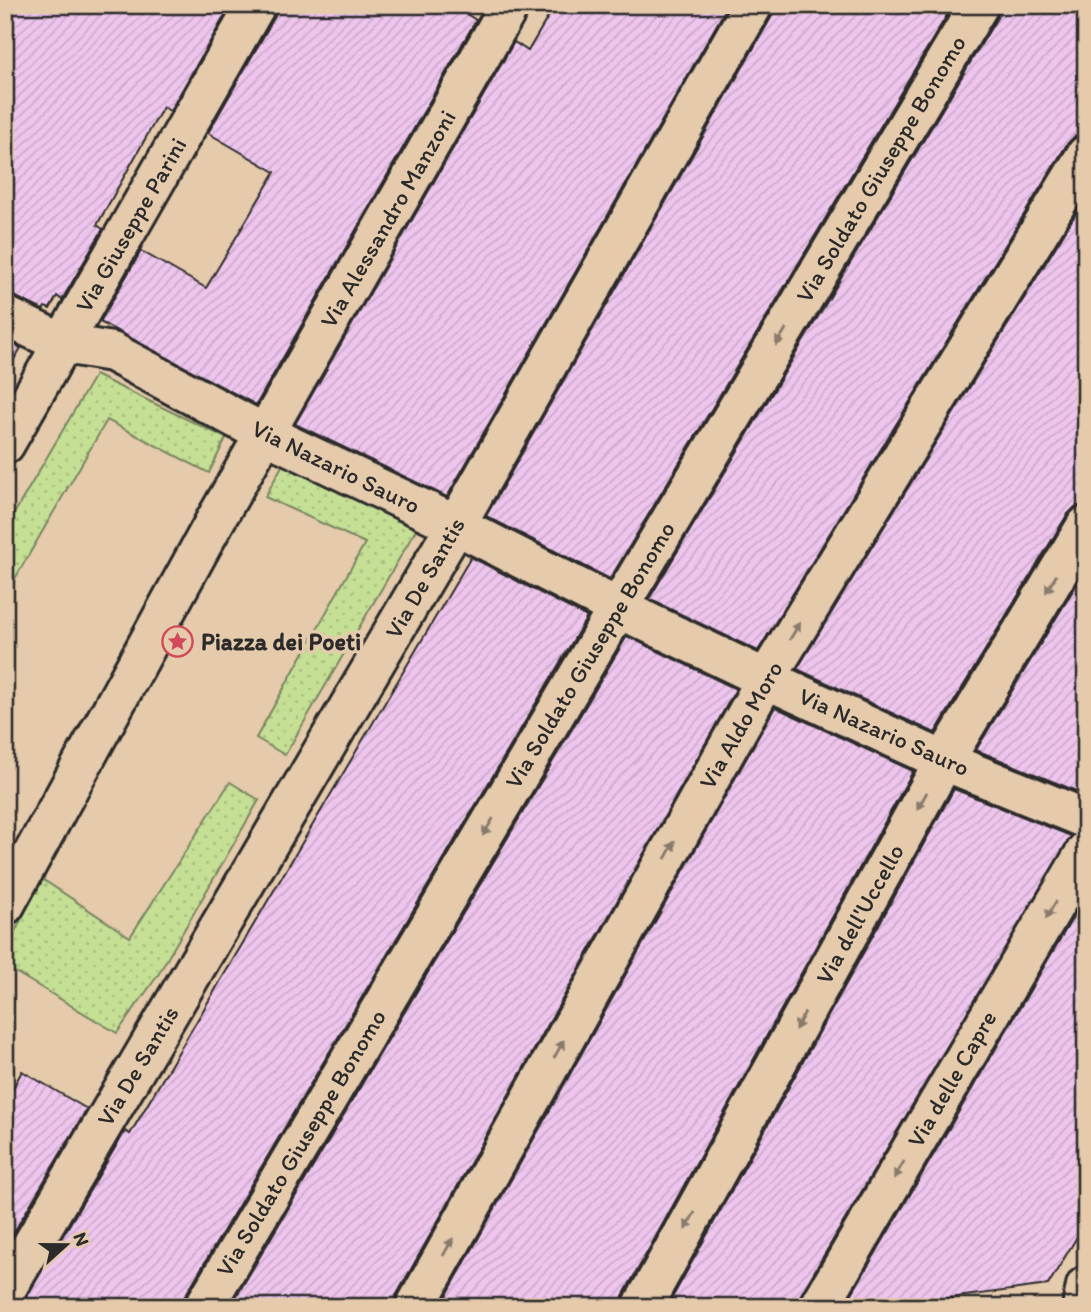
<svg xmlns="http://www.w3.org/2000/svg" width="1091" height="1312" font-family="Itim,sans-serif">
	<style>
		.grass { fill: url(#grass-dots); stroke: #788560; stroke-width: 2 }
		.building { fill: url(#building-hatch); stroke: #2b2b2b; stroke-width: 2 }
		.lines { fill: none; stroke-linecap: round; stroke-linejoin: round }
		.minor-casing { stroke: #2b2b2b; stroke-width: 44 }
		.minor { stroke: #e5caac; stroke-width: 38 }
		.oneway { fill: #887a6c }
		.labels { text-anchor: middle; stroke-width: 7; stroke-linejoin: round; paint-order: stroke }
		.street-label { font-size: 24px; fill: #2b2b2b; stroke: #e5caac }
		.poi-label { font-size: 24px; font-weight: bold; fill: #2b2b2b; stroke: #e5caac; text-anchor: start }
	</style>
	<defs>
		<pattern id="grass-dots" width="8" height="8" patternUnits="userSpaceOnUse" patternTransform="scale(1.75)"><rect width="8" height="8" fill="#c5df95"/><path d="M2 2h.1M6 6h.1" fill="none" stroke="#a9c081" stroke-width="1.8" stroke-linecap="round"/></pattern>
		<pattern id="building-hatch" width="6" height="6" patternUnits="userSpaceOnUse" patternTransform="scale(1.75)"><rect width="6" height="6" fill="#eec5ed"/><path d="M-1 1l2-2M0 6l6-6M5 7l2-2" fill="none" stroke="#cca9cb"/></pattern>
	</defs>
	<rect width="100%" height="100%" fill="#e5caac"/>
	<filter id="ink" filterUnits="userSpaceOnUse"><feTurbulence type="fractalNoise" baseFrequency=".0143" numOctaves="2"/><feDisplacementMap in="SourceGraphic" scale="14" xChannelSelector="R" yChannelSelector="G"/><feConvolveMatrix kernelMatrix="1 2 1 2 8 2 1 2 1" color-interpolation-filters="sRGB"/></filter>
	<g filter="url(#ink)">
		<g class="grass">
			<path d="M95,375L226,438L209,473L107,420L13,582L5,578V529Z"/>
			<path d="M283,464L417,528L285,755L256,738L365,543L265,497Z"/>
			<path d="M230,782L259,800L158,975L117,1033L5,966V951L42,879L130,937Z"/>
		</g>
		<g class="building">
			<path d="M16,5H231L170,111L163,107L97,225L103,229L62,300L57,296L50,309L45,307L43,310L14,296L5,294V23Z"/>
			<path d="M278,5H452L476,20L256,405L100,322L141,251L206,288L275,172L208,133L275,16Z"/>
			<path d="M555,5H728L447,497L295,424L514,42L528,51Z"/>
			<path d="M775,5H953L610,579L486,516L772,16Z"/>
			<path d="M1001,5H1086V133L1075,136L1067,144L758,651L649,599L998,16Z"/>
			<path d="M1086,197V504L1075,507L1067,515L935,733L797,669Z"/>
			<path d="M5,340L21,348L5,374Z"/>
			<path d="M471,557L587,617L185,1296L182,1307H29L23,1303L125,1131L130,1134Z"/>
			<path d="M1086,569V795L976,750Z"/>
			<path d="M627,636L736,689L396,1296L393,1307H230Z"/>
			<path d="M775,707L913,771L623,1296L620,1307H440Z"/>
			<path d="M954,789L1071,836L800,1296L797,1307H667Z"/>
			<path d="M1086,895V1222L1048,1285L881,1307H844Z"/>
			<path d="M22,1071L87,1109L5,1247V1103Z"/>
		</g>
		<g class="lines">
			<defs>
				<g id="minor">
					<path d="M5,316L64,344L112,352L265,434L456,525L618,608L766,679L944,761L1086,819"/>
					<path d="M5,444L256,5"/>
					<path d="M5,905L215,521L510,5"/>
					<path d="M5,1291L456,525L753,5"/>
					<path d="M204,1307L618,608L979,5"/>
					<path d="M415,1307L766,679L1086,155"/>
					<path d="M642,1307L944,761L1086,526"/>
					<path d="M819,1307L1086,851"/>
					<path d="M1082,1307L1086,1286"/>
				</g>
			</defs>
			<use href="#minor" class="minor-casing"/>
			<use href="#minor" class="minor"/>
		</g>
		<defs><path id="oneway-solid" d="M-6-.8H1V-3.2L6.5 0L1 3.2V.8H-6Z" transform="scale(1.75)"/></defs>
		<g class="oneway">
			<use href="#oneway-solid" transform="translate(781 337) rotate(121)"/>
			<use href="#oneway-solid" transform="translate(1051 584) rotate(121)"/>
			<use href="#oneway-solid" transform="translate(795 631) rotate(-59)"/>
			<use href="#oneway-solid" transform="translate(922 801) rotate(119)"/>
			<use href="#oneway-solid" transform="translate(488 827) rotate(121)"/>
			<use href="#oneway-solid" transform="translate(670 850) rotate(-61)"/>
			<use href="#oneway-solid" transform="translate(1051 910) rotate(120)"/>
			<use href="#oneway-solid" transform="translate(800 1021) rotate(119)"/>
			<use href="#oneway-solid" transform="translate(559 1049) rotate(-61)"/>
			<use href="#oneway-solid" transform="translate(899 1170) rotate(120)"/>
			<use href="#oneway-solid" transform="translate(690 1221) rotate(119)"/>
			<use href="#oneway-solid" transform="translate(448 1247) rotate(-61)"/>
		</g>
	</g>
	<defs>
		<symbol id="sight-ring" viewBox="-11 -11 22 22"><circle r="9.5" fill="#e5caac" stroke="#d1495b" stroke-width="1.5"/><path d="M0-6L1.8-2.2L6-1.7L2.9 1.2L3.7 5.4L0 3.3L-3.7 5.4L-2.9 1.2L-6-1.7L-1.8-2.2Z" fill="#d1495b"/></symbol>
	</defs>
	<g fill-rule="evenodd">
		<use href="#sight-ring" x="160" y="624" width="35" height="35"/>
	</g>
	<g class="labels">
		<g class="street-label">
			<text transform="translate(881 169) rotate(-59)" y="8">Via Soldato Giuseppe Bonomo</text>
			<text transform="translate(388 219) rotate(-60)" y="8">Via Alessandro Manzoni</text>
			<text transform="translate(131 225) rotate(-60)" y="8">Via Giuseppe Parini</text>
			<text transform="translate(336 467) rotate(26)" y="8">Via Nazario Sauro</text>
			<text transform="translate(425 578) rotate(-60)" y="8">Via De Santis</text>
			<text transform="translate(590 655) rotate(-59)" y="8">Via Soldato Giuseppe Bonomo</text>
			<text transform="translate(741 725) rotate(-60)" y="8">Via Aldo Moro</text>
			<text transform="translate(884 732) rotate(24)" y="8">Via Nazario Sauro</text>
			<text transform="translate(860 914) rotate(-61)" y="8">Via dell'Uccello</text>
			<text transform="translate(138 1066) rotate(-59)" y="8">Via De Santis</text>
			<text transform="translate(952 1079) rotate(-60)" y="8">Via delle Capre</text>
			<text transform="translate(301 1143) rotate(-59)" y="8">Via Soldato Giuseppe Bonomo</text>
		</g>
		<g class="poi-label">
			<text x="201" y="650">Piazza dei Poeti</text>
		</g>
	</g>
	<rect width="1091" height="1312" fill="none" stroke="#e5caac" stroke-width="28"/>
	<rect x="14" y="14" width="1063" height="1284" fill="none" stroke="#2b2b2b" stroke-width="2.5" filter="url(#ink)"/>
	<g transform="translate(66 1245) rotate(69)" stroke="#e5caac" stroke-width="5" paint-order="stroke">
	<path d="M0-5L12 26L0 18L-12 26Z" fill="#2b2b2b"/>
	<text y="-10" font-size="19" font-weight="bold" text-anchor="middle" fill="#2b2b2b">N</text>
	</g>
</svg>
